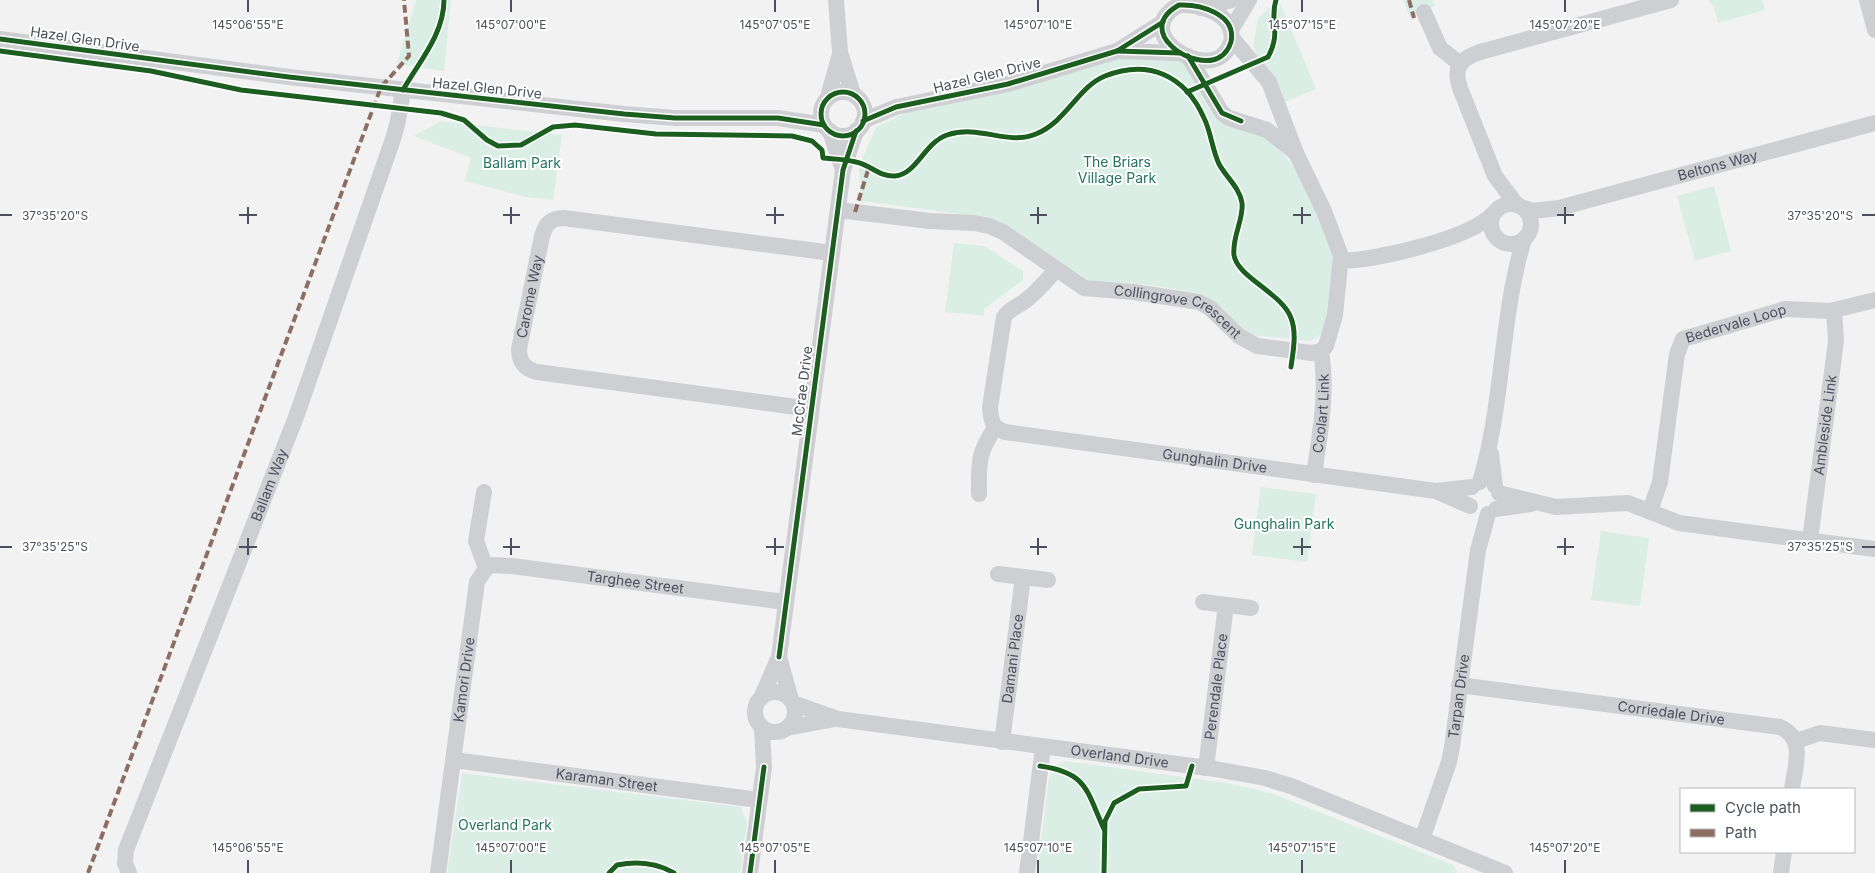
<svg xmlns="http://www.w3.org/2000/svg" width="1875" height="873" font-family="Inter,sans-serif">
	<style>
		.green { fill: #daeee5 }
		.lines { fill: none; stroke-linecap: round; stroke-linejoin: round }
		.minor { stroke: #cecfd2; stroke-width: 16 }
		.quiet { stroke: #8d6e63; stroke-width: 4; stroke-dasharray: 8 4; stroke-linecap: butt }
		.cycleway-casing { stroke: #fff; stroke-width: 8 }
		.cycleway { stroke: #1b5e20; stroke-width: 5 }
		.ticks { fill: none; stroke: #4b505c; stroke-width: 2 }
		.labels { text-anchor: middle; stroke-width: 4; stroke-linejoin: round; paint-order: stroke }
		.street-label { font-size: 14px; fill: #4b505c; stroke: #fff }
		.park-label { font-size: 14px; fill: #24755d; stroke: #fff }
		.ticks-label { font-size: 12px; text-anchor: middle; fill: #4b505c; stroke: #fff; stroke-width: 4; stroke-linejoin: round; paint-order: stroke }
	</style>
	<rect width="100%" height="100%" fill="#f2f2f2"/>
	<g class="green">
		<path d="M416,0H451L444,71L397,64Z"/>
		<path d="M1279,0L1316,89L1282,103L1267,80L1253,45L1258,18Z"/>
		<path d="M1403,0H1432L1435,6L1410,17Z"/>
		<path d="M1708,0H1762L1765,10L1718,23L1714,7Z"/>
		<path d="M1114,57H1166L1187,65L1208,108L1225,123L1266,133L1302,177L1335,258L1326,331L1310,341L1251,335L1203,294L1143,284L1086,281L990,218L861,201L859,166L876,127L916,108Z"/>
		<path d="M441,121L562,135L553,200L526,197L465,181L471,158L414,136Z"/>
		<path d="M1714,186L1731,251L1695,261L1677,196Z"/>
		<path d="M954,243L984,246L1023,271V280L984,309V316L945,312Z"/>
		<path d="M1261,487L1316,494L1307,562L1252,555Z"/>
		<path d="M1601,531L1649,538L1640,606L1591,600Z"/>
		<path d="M1065,761L1227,783L1271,793L1453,865L1458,873H1037L1049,777L1054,766Z"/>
		<path d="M462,773L741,807L747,823L740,873H447Z"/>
	</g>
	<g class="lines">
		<g class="minor">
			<path d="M836,0L840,52L853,94"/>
			<path d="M1867,0L1875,30"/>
			<path d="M1179,5C1200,4 1237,14 1231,42C1229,48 1225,54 1220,57C1194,73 1132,31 1179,5Z"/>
			<path d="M1201,8L1232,0"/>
			<path d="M1424,12L1440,48L1459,63"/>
			<path d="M1231,30L1249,0"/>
			<path d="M0,39L289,77L624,114L675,118H778L824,125"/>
			<path d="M1117,51L1180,53"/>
			<path d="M1188,56L1222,113L1229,118L1267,130L1296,153"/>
			<circle cx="843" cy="114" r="22"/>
			<path d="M828,97L840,54"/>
			<path d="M863,121L896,107L1008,84L1117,51L1163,22"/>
			<path d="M830,131L843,170"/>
			<circle cx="1511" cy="224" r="20"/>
			<path d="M1517,205L1495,176L1460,88C1453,67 1460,59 1480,52L1671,0"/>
			<path id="s1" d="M1524,208L1532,211L1559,208L1875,123"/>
			<path id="s2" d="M838,210L930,221L974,223L989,226L1003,232L1084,288L1134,292L1199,302L1210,308L1239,336L1257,346L1312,353L1321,351L1326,346L1335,315L1341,256L1324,211L1296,153L1269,82L1232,38"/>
			<path d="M1341,261C1377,260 1469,239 1493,214"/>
			<path id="s3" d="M1056,270C1046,281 1037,292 1025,301C1017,307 1009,309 1004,317L990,407C991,421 992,427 1005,432L1436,491L1470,506"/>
			<path id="s4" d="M811,409L537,372C525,369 519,362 519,349L542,236C546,223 551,218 564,218L832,253"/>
			<path d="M1491,454L1495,486"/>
			<path id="s5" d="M1314,475C1320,433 1328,392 1321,351"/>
			<path d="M1480,482C1504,403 1500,318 1524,239"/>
			<path d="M1436,491L1472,487"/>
			<path d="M1499,493L1556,507L1628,503L1679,523L1875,549"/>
			<path d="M979,494C979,464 977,454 995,428"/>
			<path d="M1496,509L1531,504"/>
			<path id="s6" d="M1650,511L1660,482L1677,354L1683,339L1785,309L1830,311L1875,300"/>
			<path id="s7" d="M1810,540L1836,341L1834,310"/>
			<path id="s8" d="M486,568L493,565L512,566L785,602"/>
			<path d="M998,574L1048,580"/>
			<path d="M1203,602L1251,608"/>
			<path d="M779,657L791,700"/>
			<path id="s9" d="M1459,685L1780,727C1806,738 1795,767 1792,789"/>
			<circle cx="775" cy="712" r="20"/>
			<path d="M762,696L779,657L843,170L856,131"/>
			<path id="s10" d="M793,703L838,719L1215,769L1265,778L1291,786L1505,873"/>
			<path d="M787,728L835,719"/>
			<path d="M1796,741L1820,733L1875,740"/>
			<path id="s11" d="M1002,742L1023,577"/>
			<path id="s12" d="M454,760L759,800"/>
			<path id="s13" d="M1206,768L1226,605"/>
			<path id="s14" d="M1422,839L1449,762L1452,747L1478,550L1488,514"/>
			<path id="s15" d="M129,873L125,863L126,850L296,417L393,139L398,121L403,90"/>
			<path id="s16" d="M438,873L477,582L486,568L476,541L484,492"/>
			<path d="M750,873L764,767L762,728"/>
			<path d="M1027,873L1043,747"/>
			<path d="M1781,873L1784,852"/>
		</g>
		<g class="quiet">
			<path d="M1409,0L1414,18"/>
			<path d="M855,212L869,167"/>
			<path d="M88,873L381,87L409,56L404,0"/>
		</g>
		<defs>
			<g id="cycleway">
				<path d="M1179,5C1200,4 1237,14 1231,42C1229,48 1225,54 1220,57C1194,73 1132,31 1179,5Z"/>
				<path d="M0,39L289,77L624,114L675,118H778L824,125"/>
				<path d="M0,51L151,71L241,90L441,113L464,120L487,140L498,146L521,145L553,127L575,125L656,134L792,136L812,141L822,150L823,158C834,159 846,159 856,162C871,165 879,177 895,176C917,174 924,143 947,135C981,124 1006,146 1036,134C1067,121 1078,87 1105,76C1148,59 1185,75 1204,118C1211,132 1212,149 1219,164C1226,177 1240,188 1242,203C1244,219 1232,236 1234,255C1237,277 1282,293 1291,318C1297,333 1293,352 1291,367"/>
				<path d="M1117,51L1180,53"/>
				<path d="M1188,56L1222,113L1241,121"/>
				<path d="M403,90C419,62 444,34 444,0"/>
				<path d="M1187,92L1268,57C1282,31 1269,21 1276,0"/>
				<circle cx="843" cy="114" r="22"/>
				<path d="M863,121L896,107L1008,84L1117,51L1163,22"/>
				<path d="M779,657L843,170L856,131"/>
				<path d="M1040,766C1088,773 1086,790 1104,829"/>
				<path d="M609,873L617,865C637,861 657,863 674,873"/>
				<path d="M750,873L764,767"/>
				<path d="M1104,873L1105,821L1114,803L1139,789L1186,786L1192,766"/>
			</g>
		</defs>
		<use href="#cycleway" class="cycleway-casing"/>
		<use href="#cycleway" class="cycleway"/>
	</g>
	<path class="ticks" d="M248,0V12M511,0V12M775,0V12M1038,0V12M1302,0V12M1565,0V12M248,207V224M511,207V224M775,207V224M1038,207V224M1302,207V224M1565,207V224M0,215H12M239,215H257M503,215H520M766,215H784M1030,215H1047M1293,215H1311M1557,215H1574M1862,215H1875M248,538V555M511,538V555M775,538V555M1038,538V555M1302,538V555M1565,538V555M0,547H12M239,547H257M503,547H520M766,547H784M1030,547H1047M1293,547H1311M1557,547H1574M1862,547H1875M248,860V873M511,860V873M775,860V873M1038,860V873M1302,860V873M1565,860V873"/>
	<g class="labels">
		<g class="street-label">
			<text transform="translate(85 39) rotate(8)" y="5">Hazel Glen Drive</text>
			<text transform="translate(987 75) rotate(-14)" y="5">Hazel Glen Drive</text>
			<text transform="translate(487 88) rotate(6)" y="5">Hazel Glen Drive</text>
			<text dy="5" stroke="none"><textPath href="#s1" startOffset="200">Beltons Way</textPath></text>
			<text dy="5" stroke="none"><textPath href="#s4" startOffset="362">Carome Way</textPath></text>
			<text dy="5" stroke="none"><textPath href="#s2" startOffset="365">Collingrove Crescent</textPath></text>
			<text dy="5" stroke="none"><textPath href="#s6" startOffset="231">Bedervale Loop</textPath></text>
			<text transform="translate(802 391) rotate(-83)" y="5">McCrae Drive</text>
			<text dy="5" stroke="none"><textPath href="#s5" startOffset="62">Coolart Link</textPath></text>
			<text dy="5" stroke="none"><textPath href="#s7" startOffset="116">Ambleside Link</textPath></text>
			<text dy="5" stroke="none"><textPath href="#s3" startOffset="405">Gunghalin Drive</textPath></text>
			<text dy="5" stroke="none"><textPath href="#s15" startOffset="416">Ballam Way</textPath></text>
			<text dy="5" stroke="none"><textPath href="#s8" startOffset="151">Targhee Street</textPath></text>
			<text dy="5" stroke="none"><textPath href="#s11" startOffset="84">Damani Place</textPath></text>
			<text dy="5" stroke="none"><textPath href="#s16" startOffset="195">Kamori Drive</textPath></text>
			<text dy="5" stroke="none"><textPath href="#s13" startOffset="82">Perendale Place</textPath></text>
			<text dy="5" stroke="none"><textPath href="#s14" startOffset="148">Tarpan Drive</textPath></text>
			<text dy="5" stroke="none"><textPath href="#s9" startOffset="214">Corriedale Drive</textPath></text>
			<text dy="5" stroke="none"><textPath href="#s10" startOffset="332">Overland Drive</textPath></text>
			<text dy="5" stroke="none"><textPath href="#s12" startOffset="154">Karaman Street</textPath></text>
		</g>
		<g class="park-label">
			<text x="1117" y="167">The Briars<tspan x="1117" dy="16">Village Park</tspan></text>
			<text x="522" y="168">Ballam Park</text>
			<text x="1284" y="529">Gunghalin Park</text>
			<text x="505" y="830">Overland Park</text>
		</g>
	</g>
	<g class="ticks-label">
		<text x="248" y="29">145°06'55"E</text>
		<text x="511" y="29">145°07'00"E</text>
		<text x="775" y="29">145°07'05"E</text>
		<text x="1038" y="29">145°07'10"E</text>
		<text x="1302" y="29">145°07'15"E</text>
		<text x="1565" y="29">145°07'20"E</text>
		<text x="55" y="220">37°35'20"S</text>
		<text x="1820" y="220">37°35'20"S</text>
		<text x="55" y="551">37°35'25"S</text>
		<text x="1820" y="551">37°35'25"S</text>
		<text x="248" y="852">145°06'55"E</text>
		<text x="511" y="852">145°07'00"E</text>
		<text x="775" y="852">145°07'05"E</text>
		<text x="1038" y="852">145°07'10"E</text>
		<text x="1302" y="852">145°07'15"E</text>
		<text x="1565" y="852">145°07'20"E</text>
	</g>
	<rect x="1680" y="788" width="175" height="65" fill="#ffffff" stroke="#b7b9be"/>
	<rect x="1690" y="804" width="25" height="8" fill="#1b5e20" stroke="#b7b9be"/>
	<text x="1725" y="813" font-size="15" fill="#4b505c">Cycle path</text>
	<rect x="1690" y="829" width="25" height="8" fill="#8d6e63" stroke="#b7b9be"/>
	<text x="1725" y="838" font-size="15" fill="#4b505c">Path</text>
</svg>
